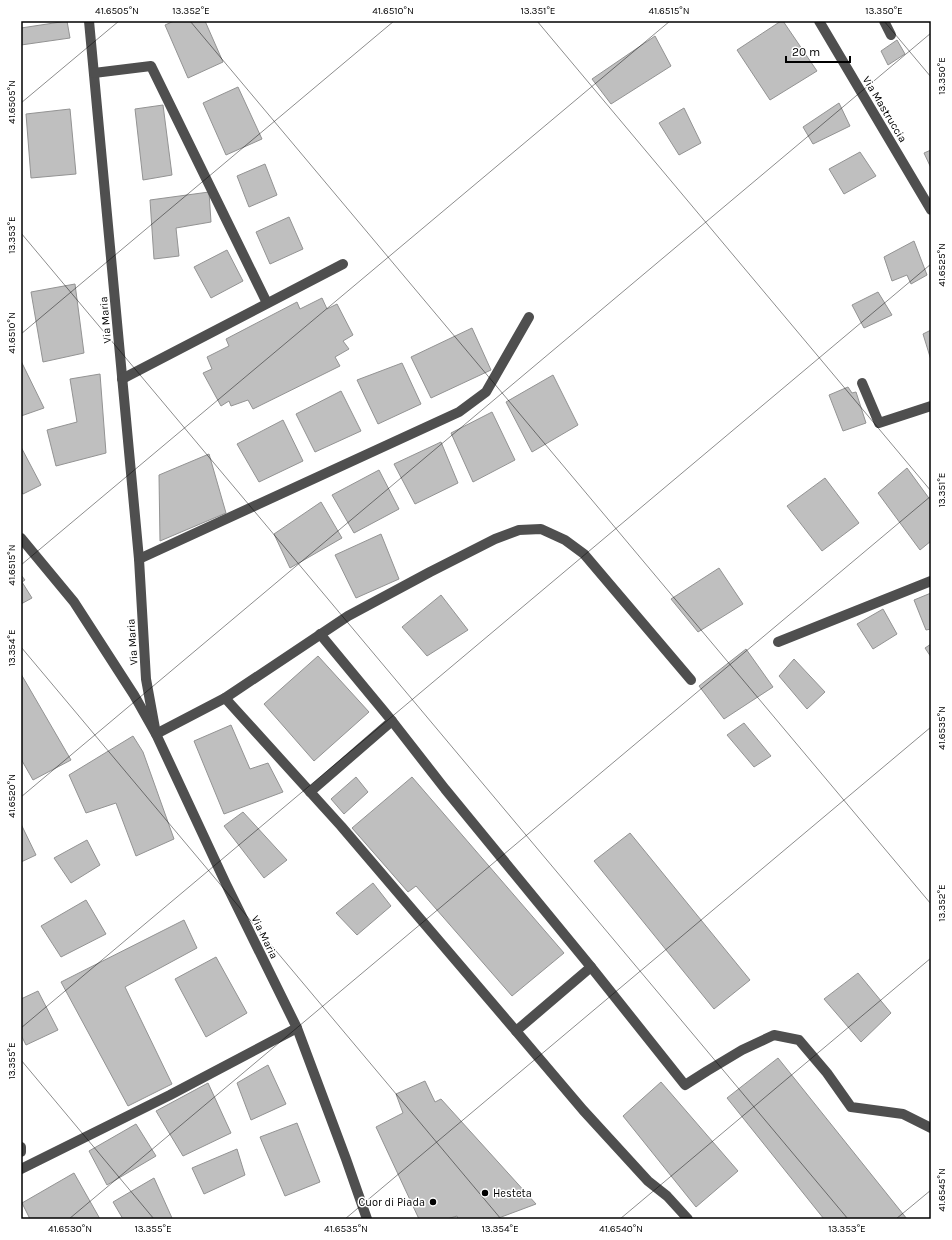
<svg xmlns="http://www.w3.org/2000/svg" width="952" height="1240" font-family="Karla,sans-serif">
	<style>
		.building { fill: #bfbfbf; stroke: #939393 }
		.lines { fill: none; stroke-linecap: round; stroke-linejoin: round }
		.minor { stroke: #4f4f4f; stroke-width: 10 }
		.ticks { fill: none; stroke: #000; stroke-width: 1; stroke-opacity: 0.45 }
		.poi-dot { fill: #000; stroke: #fff; stroke-width: 1.5 }
		.labels { text-anchor: middle; stroke-width: 3; stroke-linejoin: round; paint-order: stroke }
		.street-label { font-size: 11px; fill: #000; stroke: #fff }
		.poi-label { font-size: 11px; fill: #000; stroke: #fff; text-anchor: start }
		.neatline { fill: none; stroke: #000; stroke-width: 1.5 }
		.ticks-label { font-size: 10px; text-anchor: middle; fill: #000 }
	</style>
	<rect width="100%" height="100%" fill="#fff"/>
	<g class="building">
		<path d="M67,21L70,38L21,45V28Z"/>
		<path d="M174,21H205L223,62L188,78L165,25Z"/>
		<path d="M781,21H783L817,71L770,100L737,50Z"/>
		<path d="M655,36L671,66L611,104L592,79Z"/>
		<path d="M897,40L905,54L888,65L881,51Z"/>
		<path d="M238,87L262,139L226,155L203,103Z"/>
		<path d="M839,103L850,126L813,144L803,127Z"/>
		<path d="M163,105L172,175L143,180L135,109Z"/>
		<path d="M684,108L701,143L679,155L659,123Z"/>
		<path d="M70,109L76,174L31,178L26,114Z"/>
		<path d="M931,150V168L924,153Z"/>
		<path d="M860,152L876,176L844,194L829,169Z"/>
		<path d="M265,164L277,195L249,207L237,176Z"/>
		<path d="M209,192L211,222L176,228L179,256L154,259L150,200Z"/>
		<path d="M289,217L303,249L270,264L256,232Z"/>
		<path d="M914,241L927,275L911,284L907,275L892,281L884,257Z"/>
		<path d="M227,250L243,281L211,298L194,267Z"/>
		<path d="M75,284L84,353L43,362L31,292Z"/>
		<path d="M878,292L892,315L864,328L852,305Z"/>
		<path d="M322,298L327,309L337,304L353,335L343,341L349,349L335,357L340,366L253,409L248,400L231,406L229,401L221,406L203,373L212,369L207,357L229,346L226,339L297,302L300,309Z"/>
		<path d="M472,328L491,370L431,398L411,357Z"/>
		<path d="M931,330V360L923,334Z"/>
		<path d="M21,361L44,408L21,416Z"/>
		<path d="M402,363L421,404L378,424L357,380Z"/>
		<path d="M100,374L106,453L56,466L47,430L77,422L70,379Z"/>
		<path d="M553,375L578,425L532,452L506,402Z"/>
		<path d="M848,387L852,393L856,392L866,423L843,431L829,395Z"/>
		<path d="M341,391L361,431L315,452L296,414Z"/>
		<path d="M492,412L515,460L473,482L451,433Z"/>
		<path d="M283,420L303,461L259,482L237,444Z"/>
		<path d="M441,442L458,483L415,504L394,464Z"/>
		<path d="M21,447L41,485L23,494L21,491Z"/>
		<path d="M209,454L226,513L160,541L159,475Z"/>
		<path d="M907,468L931,501V541L920,550L878,493Z"/>
		<path d="M379,470L399,509L354,533L332,495Z"/>
		<path d="M825,478L859,523L822,551L787,506Z"/>
		<path d="M321,502L342,538L290,568L274,534Z"/>
		<path d="M381,534L399,579L356,598L335,555Z"/>
		<path d="M719,568L743,604L698,632L671,599Z"/>
		<path d="M21,575L25,580L22,582L32,598L21,604Z"/>
		<path d="M931,593V629L926,630L914,600Z"/>
		<path d="M441,595L468,630L427,656L402,627Z"/>
		<path d="M883,609L897,634L873,649L857,624Z"/>
		<path d="M931,644V657L925,648Z"/>
		<path d="M746,649L773,687L724,719L699,686Z"/>
		<path d="M318,656L369,712L314,761L264,704Z"/>
		<path d="M794,659L825,692L807,709L779,676Z"/>
		<path d="M21,674L71,760L33,780L21,759Z"/>
		<path d="M744,723L771,756L754,767L727,735Z"/>
		<path d="M231,725L250,769L268,763L283,792L224,814L194,741Z"/>
		<path d="M133,736L143,752L174,839L136,856L116,803L86,813L69,775Z"/>
		<path d="M356,777L368,792L344,814L331,799Z"/>
		<path d="M412,777L564,953L512,996L416,886L408,892L352,828Z"/>
		<path d="M243,812L287,860L264,878L224,826Z"/>
		<path d="M21,824L36,855L21,862Z"/>
		<path d="M630,833L750,980L714,1009L594,861Z"/>
		<path d="M87,840L100,865L71,883L54,858Z"/>
		<path d="M373,883L391,906L357,935L336,913Z"/>
		<path d="M86,900L106,934L61,957L41,926Z"/>
		<path d="M184,920L197,948L125,987L172,1084L128,1106L61,982Z"/>
		<path d="M216,957L247,1013L206,1037L175,979Z"/>
		<path d="M858,973L891,1013L861,1042L824,999Z"/>
		<path d="M38,991L58,1030L26,1045L21,1035V999Z"/>
		<path d="M778,1058L907,1219H824L727,1098Z"/>
		<path d="M268,1065L286,1104L251,1120L237,1083Z"/>
		<path d="M425,1081L435,1102L441,1099L536,1204L496,1219H458L457,1216L447,1219H419L376,1127L403,1113L396,1094Z"/>
		<path d="M661,1082L738,1171L696,1207L623,1116Z"/>
		<path d="M208,1083L231,1133L183,1156L156,1111Z"/>
		<path d="M297,1123L320,1182L285,1196L260,1137Z"/>
		<path d="M136,1124L156,1156L107,1185L89,1151Z"/>
		<path d="M237,1149L245,1175L204,1194L192,1168Z"/>
		<path d="M74,1173L100,1219H30L22,1203Z"/>
		<path d="M154,1178L172,1218L170,1219H123L113,1202Z"/>
	</g>
	<g class="lines">
		<g class="minor">
			<path d="M89,21L139,559L146,679L156,734L226,884L297,1028L346,1159L367,1219"/>
			<path d="M819,21L931,210"/>
			<path d="M884,21L891,35"/>
			<path d="M94,73L151,66L267,303"/>
			<path d="M122,379L343,264"/>
			<path d="M862,383L879,423L931,406"/>
			<path d="M21,538L74,602L134,695L156,734L225,698L348,616L430,572L495,539L519,530L541,529L565,540L584,554L691,680"/>
			<path d="M139,559L459,412L486,392L529,317"/>
			<path d="M320,634L392,721L445,789L591,967L685,1085L707,1071L742,1050L774,1035L799,1040L827,1073L851,1107L903,1114L931,1128"/>
			<path d="M778,642L931,581"/>
			<path d="M225,698L341,826L516,1031L591,967"/>
			<path d="M310,792L392,721"/>
			<path d="M516,1031L583,1110L648,1181L667,1196L688,1219"/>
			<path d="M21,1147V1152"/>
			<path d="M21,1169L170,1095L297,1028"/>
		</g>
	</g>
	<path class="ticks" d="M190,21L931,904M537,21L931,491M884,21L931,77M21,103L119,21M21,233L848,1219M21,334L394,21M21,565L670,21M21,647L501,1219M21,797L931,33M21,1028L931,264M21,1060L154,1219M69,1219L931,496M345,1219L931,727M620,1219L931,958M896,1219L931,1190"/>
	<g class="poi-dot">
		<circle cx="485" cy="1193" r="4"/>
		<circle cx="433" cy="1202" r="4"/>
	</g>
	<g class="labels">
		<g class="street-label">
			<text transform="translate(885 109) rotate(59)" y="4">Via Mastruccia</text>
			<text transform="translate(105 320) rotate(-95)" y="4">Via Maria</text>
			<text transform="translate(132 642) rotate(-94)" y="4">Via Maria</text>
			<text transform="translate(265 937) rotate(64)" y="4">Via Maria</text>
		</g>
		<g class="poi-label">
			<text x="493" y="1197">Hesteta</text>
			<text x="425" y="1206" text-anchor="end">Cuor di Piada</text>
		</g>
	</g>
	<rect width="952" height="1240" fill="none" stroke="#ffffff" stroke-width="44"/>
	<path d="M786 56v6h64v-6" fill="none" stroke="#000000" stroke-width="2"/>
	<text x="792" y="56" font-size="12" fill="#000000" stroke="#ffffff" stroke-width="3" paint-order="stroke">20 m</text>
	<rect x="22" y="22" width="908" height="1196" class="neatline"/>
	<g class="ticks-label">
		<text x="117" y="14">41.6505°N</text>
		<text x="191" y="14">13.352°E</text>
		<text x="393" y="14">41.6510°N</text>
		<text x="538" y="14">13.351°E</text>
		<text x="669" y="14">41.6515°N</text>
		<text x="884" y="14">13.350°E</text>
		<text transform="translate(941 76) rotate(-90)" y="4">13.350°E</text>
		<text transform="translate(11 102) rotate(-90)" y="4">41.6505°N</text>
		<text transform="translate(11 235) rotate(-90)" y="4">13.353°E</text>
		<text transform="translate(941 265) rotate(-90)" y="4">41.6525°N</text>
		<text transform="translate(11 333) rotate(-90)" y="4">41.6510°N</text>
		<text transform="translate(941 490) rotate(-90)" y="4">13.351°E</text>
		<text transform="translate(11 565) rotate(-90)" y="4">41.6515°N</text>
		<text transform="translate(11 648) rotate(-90)" y="4">13.354°E</text>
		<text transform="translate(941 728) rotate(-90)" y="4">41.6535°N</text>
		<text transform="translate(11 796) rotate(-90)" y="4">41.6520°N</text>
		<text transform="translate(941 903) rotate(-90)" y="4">13.352°E</text>
		<text transform="translate(11 1061) rotate(-90)" y="4">13.355°E</text>
		<text transform="translate(941 1190) rotate(-90)" y="4">41.6545°N</text>
		<text x="70" y="1232">41.6530°N</text>
		<text x="153" y="1232">13.355°E</text>
		<text x="346" y="1232">41.6535°N</text>
		<text x="500" y="1232">13.354°E</text>
		<text x="621" y="1232">41.6540°N</text>
		<text x="847" y="1232">13.353°E</text>
	</g>
</svg>
